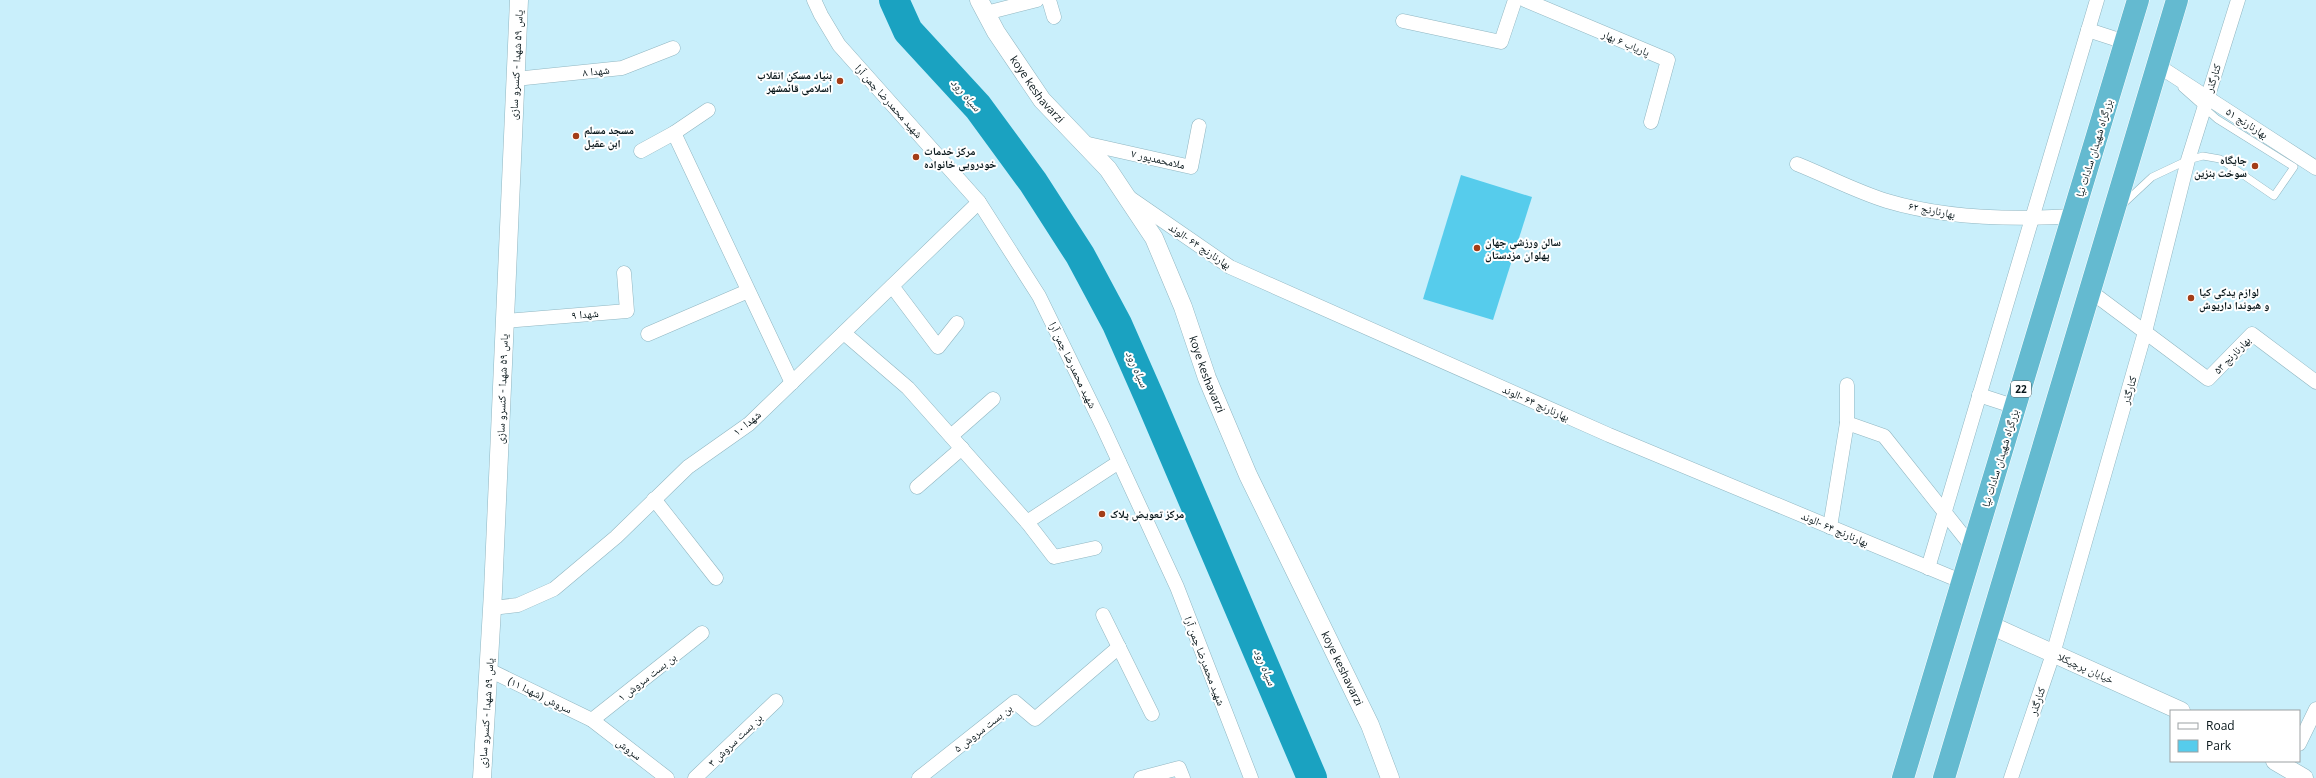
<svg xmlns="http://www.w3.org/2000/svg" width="2316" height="778" font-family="'Open Sans','Noto Naskh Arabic',sans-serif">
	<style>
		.green { fill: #56ccec }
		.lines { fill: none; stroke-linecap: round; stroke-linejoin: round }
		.river { stroke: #1aa2c1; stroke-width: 30 }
		.service-casing { stroke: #91b6c1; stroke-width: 8 }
		.minor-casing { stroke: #91b6c1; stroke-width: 15 }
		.tertiary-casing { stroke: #91b6c1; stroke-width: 19 }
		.trunk-casing { stroke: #fff; stroke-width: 23 }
		.service { stroke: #fff; stroke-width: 7 }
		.minor { stroke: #fff; stroke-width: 14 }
		.tertiary { stroke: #fff; stroke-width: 18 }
		.trunk { stroke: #64bad0; stroke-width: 22 }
		.poi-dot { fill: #a33d17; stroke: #fff; stroke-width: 1.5 }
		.labels { text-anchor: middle; stroke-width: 4; stroke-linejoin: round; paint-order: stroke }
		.shield { fill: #fff; stroke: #515b5e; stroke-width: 1 }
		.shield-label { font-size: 10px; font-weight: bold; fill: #071519 }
		.street-label { font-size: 11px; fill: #071519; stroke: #fff }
		.poi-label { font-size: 11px; font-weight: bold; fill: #071519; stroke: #fff; text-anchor: start }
		.water-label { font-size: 12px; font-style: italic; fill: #1e3339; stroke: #fff }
	</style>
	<rect width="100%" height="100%" fill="#c9effb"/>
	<path class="green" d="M1461,175L1532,197L1493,320L1423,299Z"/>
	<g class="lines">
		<path class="river" d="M894,0L908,31L978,107L1033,182L1080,255L1117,324L1150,399L1312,778"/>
		<defs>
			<path id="service" d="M2122,205L2152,177L2188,160L2203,156L2220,159L2274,196L2294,167L2217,119L2182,88"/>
			<g id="minor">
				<path d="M814,0L821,15L839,45L979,202L1039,296L1103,427L1177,587L1251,778"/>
				<path d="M1049,0L1054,17"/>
				<path d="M1525,0L1668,60L1651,122"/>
				<path d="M986,13L1037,0"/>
				<path d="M1403,21L1501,42L1515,0"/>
				<path d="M2088,30L2125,42"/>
				<path d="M2157,65L2316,168"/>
				<path d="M515,79L622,68L673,48"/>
				<path d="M708,110L674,133L792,383"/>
				<path d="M1084,143L1191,167L1199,126"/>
				<path d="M641,151L674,133"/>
				<path d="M1797,164C1827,176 1857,192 1887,201C1947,219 2012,220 2074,216"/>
				<path d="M1130,198L1230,267L1609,435L1963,582"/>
				<path d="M892,286L938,347L957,323"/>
				<path d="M2090,291L2208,379L2252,334L2316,382"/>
				<path d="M505,321L627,311L624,273"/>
				<path d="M844,333L908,388L1027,522L1119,462"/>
				<path d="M648,334L748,291"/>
				<path d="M1979,395L2016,407"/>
				<path d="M1847,423V385"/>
				<path d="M951,436L993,399"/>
				<path d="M917,487L962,448"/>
				<path d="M654,499L716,578"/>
				<path d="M1027,522L1054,557L1095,548"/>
				<path d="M1830,527L1847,423L1884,436L1973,548"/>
				<path d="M1928,568L2097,0"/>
				<path d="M492,608L518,605L554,589L616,537L688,467L749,424L979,202"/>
				<path d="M1103,615L1152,714"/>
				<path d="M489,670L592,720L667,778"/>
				<path d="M592,720L702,633"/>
				<path d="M2299,744L2316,709"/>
				<path d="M695,778L776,701"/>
				<path d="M919,778L1015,702L1035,719L1119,647"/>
				<path d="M1141,778L1179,768L1183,778"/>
				<path d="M2011,778L2053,654L2145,332L2188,160L2238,0"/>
			</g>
			<g id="tertiary">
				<path id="s1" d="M979,0L996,32L1042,100L1108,169L1154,238L1183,307L1207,378L1248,475L1370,725L1390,778"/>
				<path d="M1990,625L2181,711"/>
				<path d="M2275,761L2304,778"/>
				<path d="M482,778L493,592L519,0"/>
			</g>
			<g id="trunk">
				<path d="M1903,778L2138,0"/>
				<path d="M1944,778L2177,0"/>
			</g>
		</defs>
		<use href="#service" class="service-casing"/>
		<use href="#minor" class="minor-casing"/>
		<use href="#tertiary" class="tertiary-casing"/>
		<use href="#trunk" class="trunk-casing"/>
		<use href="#service" class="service"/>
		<use href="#minor" class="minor"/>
		<use href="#tertiary" class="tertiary"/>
		<use href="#trunk" class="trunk"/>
	</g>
	<g class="poi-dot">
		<circle cx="840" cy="81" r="4"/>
		<circle cx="576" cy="136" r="4"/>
		<circle cx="916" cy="157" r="4"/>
		<circle cx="2255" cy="166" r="4"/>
		<circle cx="1477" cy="248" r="4"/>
		<circle cx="2191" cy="298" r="4"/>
		<circle cx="1102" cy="514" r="4"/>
	</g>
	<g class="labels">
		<rect class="shield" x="2011" y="381" width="20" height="16" rx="3"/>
		<g class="shield-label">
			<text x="2021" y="393">22</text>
		</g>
		<g class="street-label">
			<text transform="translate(1626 43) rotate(23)" y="4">پاریاب ۶ بهار</text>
			<text transform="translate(516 65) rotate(-87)" y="4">یاس ۵۹ شهدا - کنسرو سازی</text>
			<text transform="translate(596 71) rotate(-6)" y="4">شهدا ۸</text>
			<text transform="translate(2213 78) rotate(-72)" y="4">کنارگذر</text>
			<text dy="4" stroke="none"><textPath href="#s1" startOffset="107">koye keshavarzi</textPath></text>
			<text transform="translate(889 101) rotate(48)" y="4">شهید محمدرضا چمن آرا</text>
			<text transform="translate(2247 123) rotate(33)" y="4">بهارنارنج ۵۱</text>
			<text transform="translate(2094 148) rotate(-73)" y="4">بزرگراه شهیدان سادات نیا</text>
			<text transform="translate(1158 159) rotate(13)" y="4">ملامحمدپور ۷</text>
			<text transform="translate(1932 210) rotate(11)" y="4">بهارنارنج ۶۲</text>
			<text transform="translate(1200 246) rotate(34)" y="4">بهارنارنج ۶۴ -الوند</text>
			<text transform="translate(585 314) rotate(-5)" y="4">شهدا ۹</text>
			<text transform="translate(2232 355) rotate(-46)" y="4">بهارنارنج ۵۳</text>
			<text transform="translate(1073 365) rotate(64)" y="4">شهید محمدرضا چمن آرا</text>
			<text dy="4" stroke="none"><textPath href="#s1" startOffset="443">koye keshavarzi</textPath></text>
			<text transform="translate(502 389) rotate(-88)" y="4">یاس ۵۹ شهدا - کنسرو سازی</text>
			<text transform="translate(2129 390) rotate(-74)" y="4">کنارگذر</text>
			<text transform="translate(1536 403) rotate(24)" y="4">بهارنارنج ۶۴ -الوند</text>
			<text transform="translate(747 423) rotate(-39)" y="4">شهدا ۱۰</text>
			<text transform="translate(2000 458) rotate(-73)" y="4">بزرگراه شهیدان سادات نیا</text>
			<text transform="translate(1835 529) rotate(23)" y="4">بهارنارنج ۶۴ -الوند</text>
			<text transform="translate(1205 661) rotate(69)" y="4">شهید محمدرضا چمن آرا</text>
			<text transform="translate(2086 668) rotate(24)" y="4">خیابان پرچیکلا</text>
			<text dy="4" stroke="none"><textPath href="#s1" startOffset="767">koye keshavarzi</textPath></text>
			<text transform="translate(647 677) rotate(-38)" y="4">بن بست سروش ۱</text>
			<text transform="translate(540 695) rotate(26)" y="4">سروش (شهدا ۱۱)</text>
			<text transform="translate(2037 701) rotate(-71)" y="4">کنارگذر</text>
			<text transform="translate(486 713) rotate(-86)" y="4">یاس ۵۹ شهدا - کنسرو سازی</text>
			<text transform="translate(983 728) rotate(-38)" y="4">بن بست سروش ۵</text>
			<text transform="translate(735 740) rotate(-44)" y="4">بن بست سروش ۳</text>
			<text transform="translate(629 749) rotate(37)" y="4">سروش</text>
		</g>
		<g class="poi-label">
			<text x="832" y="79" text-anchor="end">بنیاد مسکن انقلاب<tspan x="832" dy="13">اسلامی قائمشهر</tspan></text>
			<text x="584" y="134">مسجد مسلم<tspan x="584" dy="13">ابن عقیل</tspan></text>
			<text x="924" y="155">مرکز خدمات<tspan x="924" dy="13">خودرویی خانواده</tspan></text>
			<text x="2247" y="164" text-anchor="end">جایگاه<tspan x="2247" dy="13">سوخت بنزین</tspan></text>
			<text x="1485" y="246">سالن ورزشی جهان<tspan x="1485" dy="13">پهلوان مزدستان</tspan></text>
			<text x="2199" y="296">لوازم یدکی کیا<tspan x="2199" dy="13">و هیوندا داریوش</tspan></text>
			<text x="1110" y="518">مرکز تعویض پلاک</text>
		</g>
		<g class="water-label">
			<text transform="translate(966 95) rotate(49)" y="4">سیاه رود</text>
			<text transform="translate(1137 369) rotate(66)" y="4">سیاه رود</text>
			<text transform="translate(1265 667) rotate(67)" y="4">سیاه رود</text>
		</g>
	</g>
	<rect x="2170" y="710" width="130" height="52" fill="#ffffff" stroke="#9ca1a3"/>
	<rect x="2178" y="723" width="20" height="6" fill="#ffffff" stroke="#9ca1a3"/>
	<text x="2206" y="730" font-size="12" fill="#071519">Road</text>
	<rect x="2178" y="740" width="20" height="12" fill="#56ccec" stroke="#9ca1a3"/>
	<text x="2206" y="750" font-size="12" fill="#071519">Park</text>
</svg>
